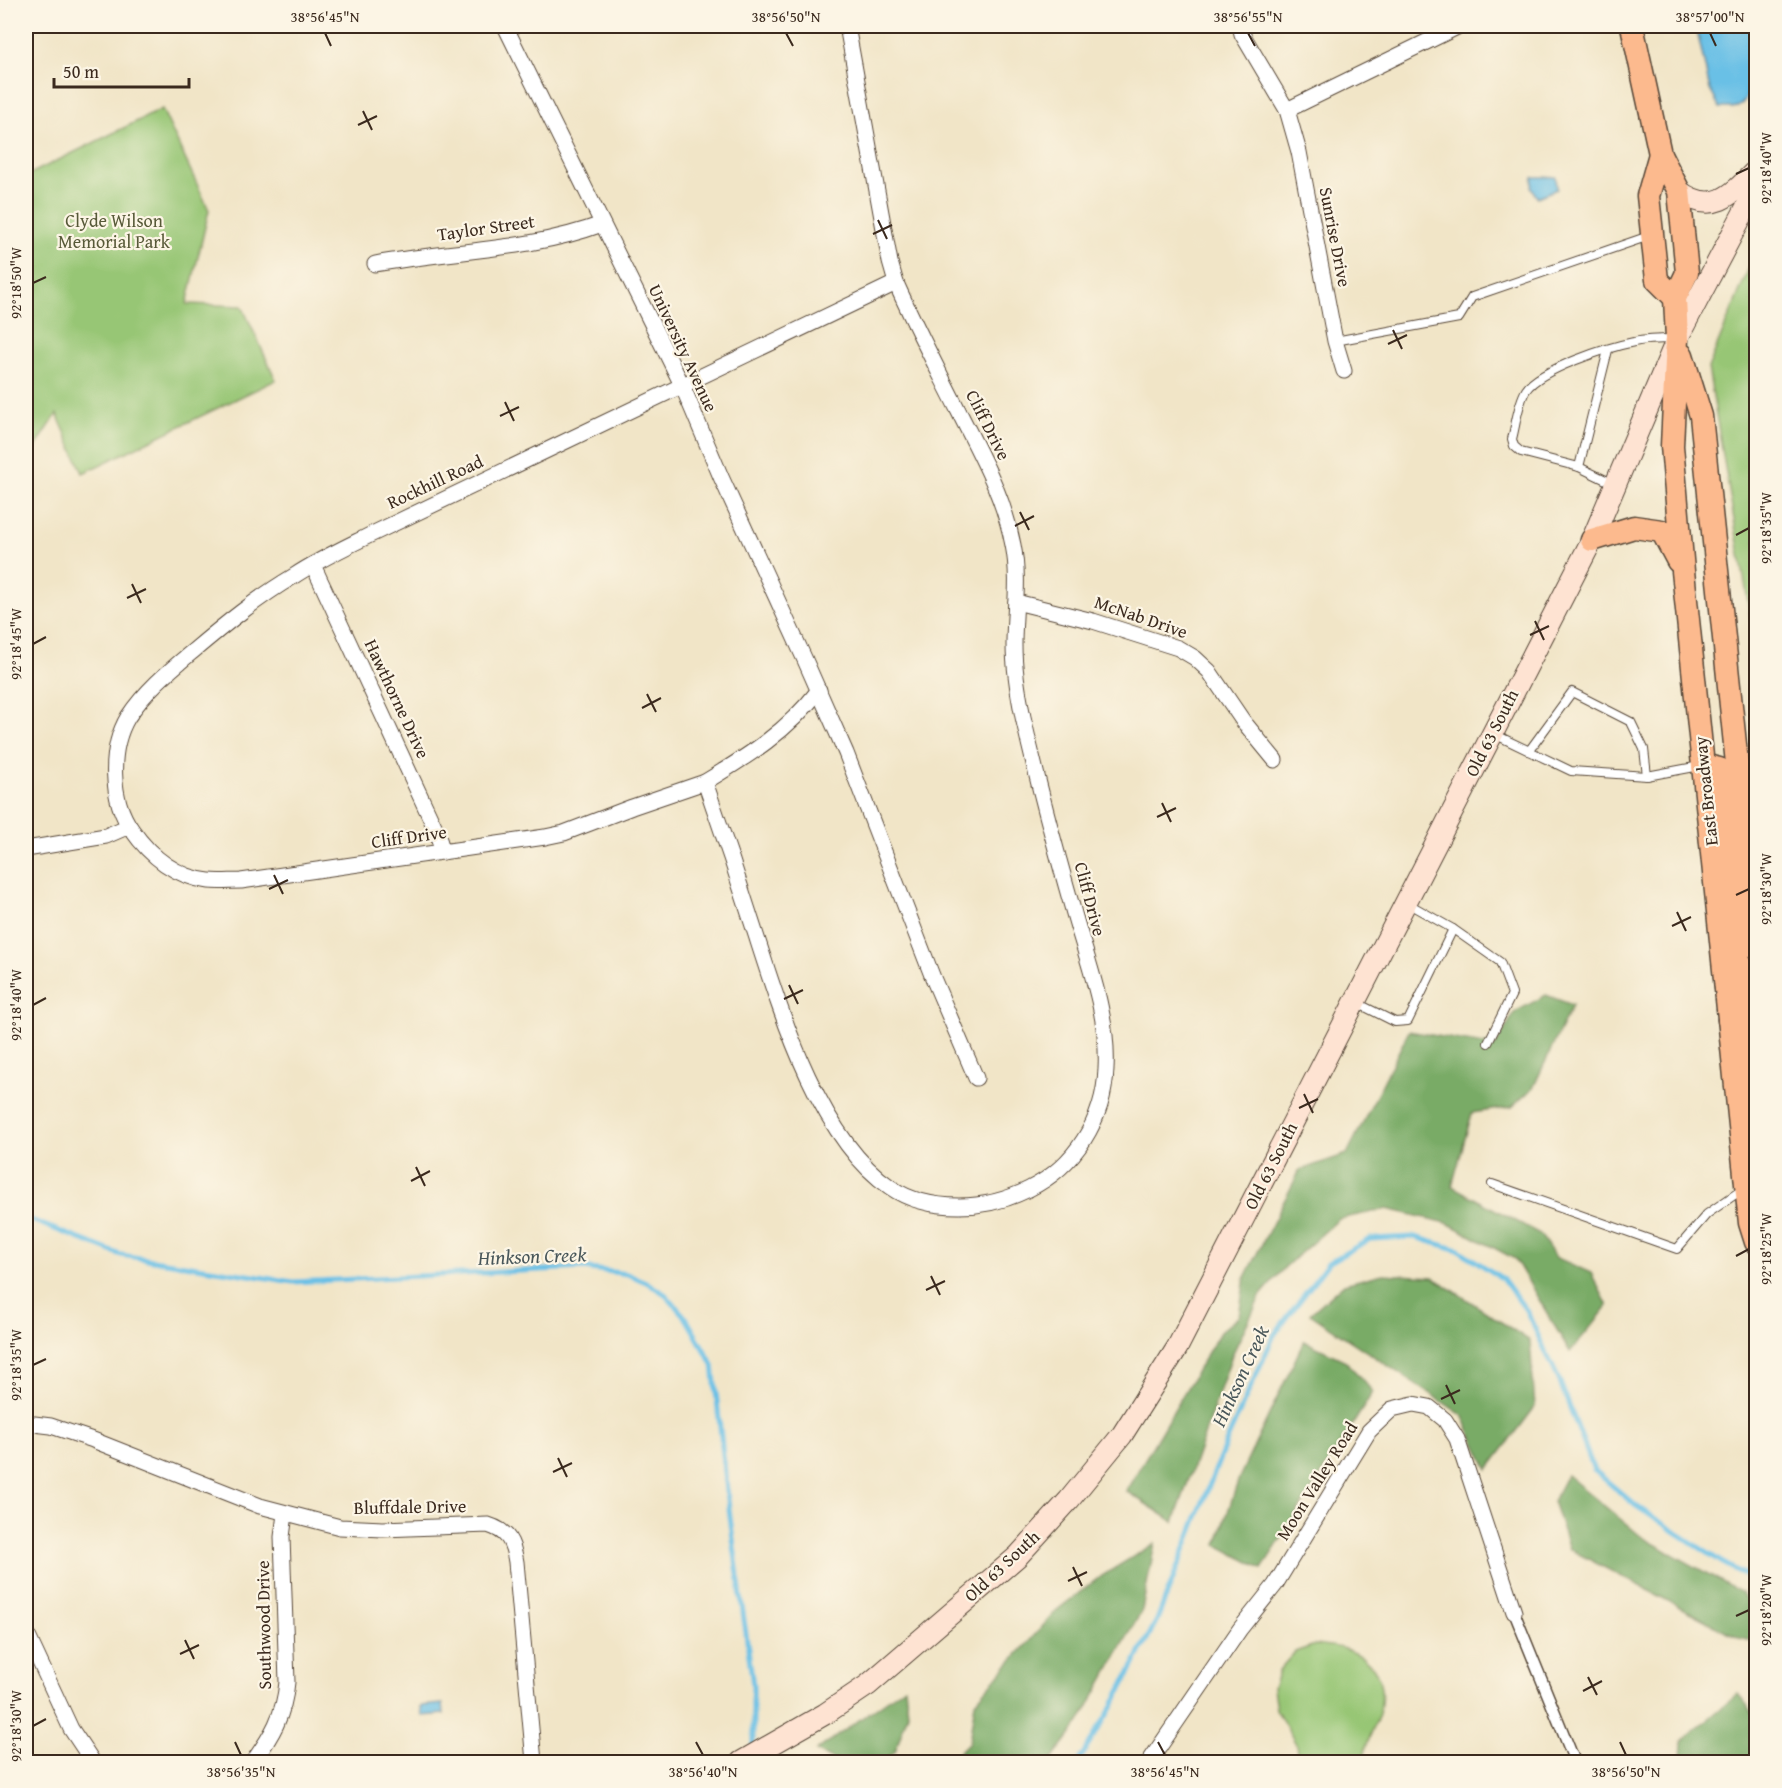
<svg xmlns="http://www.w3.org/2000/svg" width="1782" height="1788" font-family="'Gentium Book Plus',serif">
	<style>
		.green { fill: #97c675; stroke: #69784a; stroke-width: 1.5 }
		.forest { fill: #79ab66; stroke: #5a6a42; stroke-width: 1.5 }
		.water { fill: #69c0e6; stroke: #527582; stroke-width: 1.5 }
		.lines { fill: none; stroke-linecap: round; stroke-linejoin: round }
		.stream { stroke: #69c0e6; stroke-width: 5 }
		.service-casing { stroke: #564637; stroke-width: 10 }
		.pedestrian-casing { stroke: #564637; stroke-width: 13 }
		.minor-casing { stroke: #564637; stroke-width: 17 }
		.secondary-casing { stroke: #564637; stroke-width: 23 }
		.primary-casing { stroke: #564637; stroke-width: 25 }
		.service { stroke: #fff; stroke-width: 8 }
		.pedestrian { stroke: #fff; stroke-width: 10 }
		.minor { stroke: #fff; stroke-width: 15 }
		.secondary { stroke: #fee3d2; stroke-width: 21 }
		.primary { stroke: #fcba8e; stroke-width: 22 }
		.ticks { fill: none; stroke: #3b2a1e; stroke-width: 2 }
		.labels { text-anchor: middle; stroke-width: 4.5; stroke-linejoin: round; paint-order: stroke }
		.park-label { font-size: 18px; fill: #575938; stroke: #fcf5e5 }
		.street-label { font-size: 18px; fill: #3b2a1e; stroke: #fcf5e5 }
		.water-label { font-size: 20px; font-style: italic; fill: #49575a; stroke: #fcf5e5 }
		.neatline { fill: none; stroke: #3b2a1e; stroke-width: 2 }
		.ticks-label { font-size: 15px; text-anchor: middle; fill: #3b2a1e }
	</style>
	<rect width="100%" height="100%" fill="#fcf5e5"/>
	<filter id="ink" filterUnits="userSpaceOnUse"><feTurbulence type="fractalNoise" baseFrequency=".0167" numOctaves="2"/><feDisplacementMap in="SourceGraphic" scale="12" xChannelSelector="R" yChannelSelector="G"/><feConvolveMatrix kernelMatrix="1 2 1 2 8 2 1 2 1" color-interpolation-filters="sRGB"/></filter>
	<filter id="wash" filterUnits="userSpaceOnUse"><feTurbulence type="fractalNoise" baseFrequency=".008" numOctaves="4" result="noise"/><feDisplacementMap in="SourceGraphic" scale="24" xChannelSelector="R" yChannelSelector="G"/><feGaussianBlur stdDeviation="1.35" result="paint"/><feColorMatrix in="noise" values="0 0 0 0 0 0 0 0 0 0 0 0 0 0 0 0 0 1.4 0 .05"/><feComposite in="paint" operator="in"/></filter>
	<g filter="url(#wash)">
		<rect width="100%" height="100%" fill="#f1e5c7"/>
		<g class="green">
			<path d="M162,109L209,210L187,304L242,306L276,380L83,473L57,414L26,462V176Z"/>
			<path d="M1756,251V648L1708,368Z"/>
			<path d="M1315,1645C1352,1645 1386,1661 1381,1704C1380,1718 1371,1731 1367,1744C1365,1750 1365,1756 1364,1762H1298L1296,1744L1276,1709L1273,1688L1280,1669L1295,1652Z"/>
		</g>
		<g class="forest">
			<path d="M1546,995L1572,1005L1533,1088L1512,1107L1472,1113L1452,1186L1540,1234L1555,1257L1591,1273L1608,1306L1570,1352L1515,1259L1447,1223L1387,1209L1339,1219L1285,1267L1261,1295L1232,1355L1174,1522L1126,1491L1220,1332L1239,1316L1245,1277L1300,1170L1347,1154L1409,1031L1495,1046L1515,1012Z"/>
			<path d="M1383,1274L1433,1277L1530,1341L1535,1407L1488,1469L1462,1415L1310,1314L1344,1284Z"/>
			<path d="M1304,1341L1346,1361L1373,1392L1262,1569L1217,1545L1239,1478Z"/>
			<path d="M1567,1475L1642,1537L1742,1593L1752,1612L1753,1641L1739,1638L1569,1549L1553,1501Z"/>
			<path d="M1155,1543L1142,1610L1080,1722L1050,1762H949L969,1742L975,1702L1057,1610L1097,1579Z"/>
			<path d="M905,1687L908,1713L895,1752L881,1762H837L816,1751Z"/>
			<path d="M1738,1694L1756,1716V1762H1681L1682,1741Z"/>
		</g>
		<g class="water">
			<path d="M1696,26H1756C1757,45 1756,95 1739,106C1734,109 1726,108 1720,108L1710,90Z"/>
			<path d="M1533,177H1556L1557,189L1537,197L1531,188Z"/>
			<path d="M443,1704L444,1714L422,1716L421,1706Z"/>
		</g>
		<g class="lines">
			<g class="stream">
				<path d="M26,1218L121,1255L293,1282L583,1268L627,1274L646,1282L665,1294L686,1318L713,1365L730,1517L753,1685V1749"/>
				<path d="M1078,1762L1112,1707L1157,1620L1227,1440L1274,1335L1328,1263L1370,1239L1415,1237L1459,1250L1503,1279L1526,1310L1560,1382L1594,1470L1636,1506L1723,1563L1756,1581"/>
			</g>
		</g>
	</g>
	<g filter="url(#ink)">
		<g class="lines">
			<defs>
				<g id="service">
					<path d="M1335,341L1459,318L1472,297L1649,236"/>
					<path d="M1579,467L1608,350"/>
					<path d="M1614,484L1579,467L1521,452L1514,446L1512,439C1516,424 1518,403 1526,390C1540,369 1609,347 1634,342C1647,339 1661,339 1675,339"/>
					<path d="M1494,734L1571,771L1647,776L1700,766"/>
					<path d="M1529,751L1572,692L1631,722L1644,749L1647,776"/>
					<path d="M1407,903L1453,929L1500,962L1512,994L1488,1043"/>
					<path d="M1357,1003L1395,1022L1408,1021L1453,929"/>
					<path d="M1492,1184L1677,1249L1707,1214L1743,1189"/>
				</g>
				<path id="pedestrian" d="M1514,1612L1575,1762"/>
				<g id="minor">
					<path d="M505,26L682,385L721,477L805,660L846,753L933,978L976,1078"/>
					<path d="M1240,26L1242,34L1287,110L1299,152L1335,341L1344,371"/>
					<path d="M1287,110L1459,26"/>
					<path d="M375,264C450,250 530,251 602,224"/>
					<path d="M313,565L436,830L443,852"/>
					<path d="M1016,602L1093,621L1178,648L1195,658L1209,671L1243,721L1275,760"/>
					<path d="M819,690C788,731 748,756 705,782C723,833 740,884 756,935C781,1013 820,1140 890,1187C910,1201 935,1206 959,1206C983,1206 1007,1200 1029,1189C1075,1166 1104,1120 1106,1069C1109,1017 1089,966 1075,917C1056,851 1038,784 1023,717C1018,693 1014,669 1014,645C1014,611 1020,579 1013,545C1003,494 981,456 958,410C937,368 915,326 896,283L890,262L847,26"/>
					<path d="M705,782L632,807L564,833L545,837L241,881C230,881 219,882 209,881C176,877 150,856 132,830C110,800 109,749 128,717C145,691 168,672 192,652C224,625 257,598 294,576C318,560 344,548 370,535L896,283"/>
					<path d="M26,849L106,836L129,826"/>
					<path d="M26,1423L51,1426L93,1440L260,1506L340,1527L383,1529L488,1525C508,1531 513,1542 516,1562L534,1762"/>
					<path d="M26,1632L71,1729L93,1762"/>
					<path d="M253,1762C272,1735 284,1716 287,1682L282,1537L285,1514"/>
					<path d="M1149,1762L1240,1629L1275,1585L1369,1431L1392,1409L1413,1404L1429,1407L1445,1420L1457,1439L1514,1612"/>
				</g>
				<g id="secondary">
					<path d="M1679,191C1713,216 1732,195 1756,170"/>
					<path d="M741,1762L825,1714L868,1685L1018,1556L1069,1500L1122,1435L1177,1348L1592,540L1677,339L1756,189"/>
				</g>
				<g id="primary">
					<path d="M1632,26L1660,154L1679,191L1687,273L1675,298L1677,339L1672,446L1683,571L1750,1223L1756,1242"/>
					<path d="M1660,154L1648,196L1657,280L1675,298"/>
					<path d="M1682,355L1701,416L1756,947"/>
					<path d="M1592,540L1634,527L1662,531L1678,561"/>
					<path d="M1703,765L1719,769L1723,786L1731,868L1744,901"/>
					<path d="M1723,892L1735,921L1743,1003L1756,1019"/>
					<path d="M1729,1020L1743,1024L1747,1034L1756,1123"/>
				</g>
			</defs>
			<use href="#service" class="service-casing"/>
			<use href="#pedestrian" class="pedestrian-casing"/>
			<use href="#minor" class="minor-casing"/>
			<use href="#secondary" class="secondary-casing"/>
			<use href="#primary" class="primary-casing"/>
			<use href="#service" class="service"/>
			<use href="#pedestrian" class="pedestrian"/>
			<use href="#minor" class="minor"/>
			<use href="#secondary" class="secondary"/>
			<use href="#primary" class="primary"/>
		</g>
	</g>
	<path class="ticks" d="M325,33L331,46M786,33L793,46M1248,33L1255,46M1710,33L1716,46M363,111L372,130M358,125L377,116M1736,174L1749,168M878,220L887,239M873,234L892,225M33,283L46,277M1393,330L1402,349M1388,344L1407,335M505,402L514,421M500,416L519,407M1020,512L1029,530M1015,526L1034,516M1736,535L1749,528M132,584L141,603M127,598L146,589M1535,621L1544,640M1530,635L1549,626M33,644L46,637M647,694L656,712M642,708L661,698M1162,803L1171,822M1157,817L1176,808M274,875L283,894M269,889L288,880M1736,895L1749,889M1677,912L1686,931M1672,926L1691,917M789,985L798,1004M784,999L803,990M33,1005L46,998M1304,1094L1313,1113M1299,1108L1318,1099M416,1167L425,1186M411,1181L430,1171M1736,1256L1749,1249M931,1276L940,1295M926,1290L945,1281M33,1365L46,1359M1446,1385L1455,1404M1441,1399L1460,1390M558,1458L567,1477M553,1472L572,1463M1073,1567L1082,1586M1068,1581L1087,1572M1736,1616L1749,1610M185,1640L194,1659M180,1654L199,1645M1588,1677L1597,1695M1583,1691L1602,1681M33,1726L46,1719M235,1742L241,1755M696,1742L703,1755M1158,1742L1165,1755M1620,1742L1626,1755"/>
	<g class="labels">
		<g class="park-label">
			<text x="114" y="227">Clyde Wilson<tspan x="114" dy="21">Memorial Park</tspan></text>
		</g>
		<g class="street-label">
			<text transform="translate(486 228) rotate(-8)" y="6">Taylor Street</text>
			<text transform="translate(1335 237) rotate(79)" y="6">Sunrise Drive</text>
			<text transform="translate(683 348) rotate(65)" y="6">University Avenue</text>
			<text transform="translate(988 425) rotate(63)" y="6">Cliff Drive</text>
			<text transform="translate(435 482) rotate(-25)" y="6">Rockhill Road</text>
			<text transform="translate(1141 617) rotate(19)" y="6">McNab Drive</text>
			<text transform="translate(397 699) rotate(65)" y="6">Hawthorne Drive</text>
			<text transform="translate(1492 733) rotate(-63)" y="6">Old 63 South</text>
			<text transform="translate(1706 791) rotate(-96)" y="6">East Broadway</text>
			<text transform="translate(409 837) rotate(-8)" y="6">Cliff Drive</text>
			<text transform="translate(1090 899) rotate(75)" y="6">Cliff Drive</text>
			<text transform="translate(1271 1166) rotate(-63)" y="6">Old 63 South</text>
			<text transform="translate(1317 1481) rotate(-58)" y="6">Moon Valley Road</text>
			<text transform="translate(410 1507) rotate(-1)" y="6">Bluffdale Drive</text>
			<text transform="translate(1002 1566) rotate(-43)" y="6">Old 63 South</text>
			<text transform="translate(264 1625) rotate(-91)" y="6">Southwood Drive</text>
		</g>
		<g class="water-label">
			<text transform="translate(532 1256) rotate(-2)" y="7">Hinkson Creek</text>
			<text transform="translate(1240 1376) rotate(-65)" y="7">Hinkson Creek</text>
		</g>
	</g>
	<rect width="1782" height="1788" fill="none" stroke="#fcf5e5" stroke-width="66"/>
	<path d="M54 78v9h135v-9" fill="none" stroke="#3b2a1e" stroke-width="3"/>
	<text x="63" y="78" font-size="18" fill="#3b2a1e" stroke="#fcf5e5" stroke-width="4.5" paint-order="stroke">50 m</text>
	<rect x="33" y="33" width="1716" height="1722" class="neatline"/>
	<g class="ticks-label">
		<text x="325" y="22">38°56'45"N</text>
		<text x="786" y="22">38°56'50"N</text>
		<text x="1248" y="22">38°56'55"N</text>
		<text x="1710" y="22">38°57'00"N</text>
		<text transform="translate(1766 168) rotate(-90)" y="5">92°18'40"W</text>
		<text transform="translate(16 283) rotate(-90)" y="5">92°18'50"W</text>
		<text transform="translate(1766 528) rotate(-90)" y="5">92°18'35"W</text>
		<text transform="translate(16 644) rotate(-90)" y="5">92°18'45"W</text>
		<text transform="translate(1766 889) rotate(-90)" y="5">92°18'30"W</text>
		<text transform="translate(16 1005) rotate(-90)" y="5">92°18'40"W</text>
		<text transform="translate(1766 1249) rotate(-90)" y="5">92°18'25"W</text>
		<text transform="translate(16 1365) rotate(-90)" y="5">92°18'35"W</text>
		<text transform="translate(1766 1610) rotate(-90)" y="5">92°18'20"W</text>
		<text transform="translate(16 1726) rotate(-90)" y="5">92°18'30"W</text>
		<text x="241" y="1777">38°56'35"N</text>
		<text x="703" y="1777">38°56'40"N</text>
		<text x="1165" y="1777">38°56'45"N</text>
		<text x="1626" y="1777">38°56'50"N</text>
	</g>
</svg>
